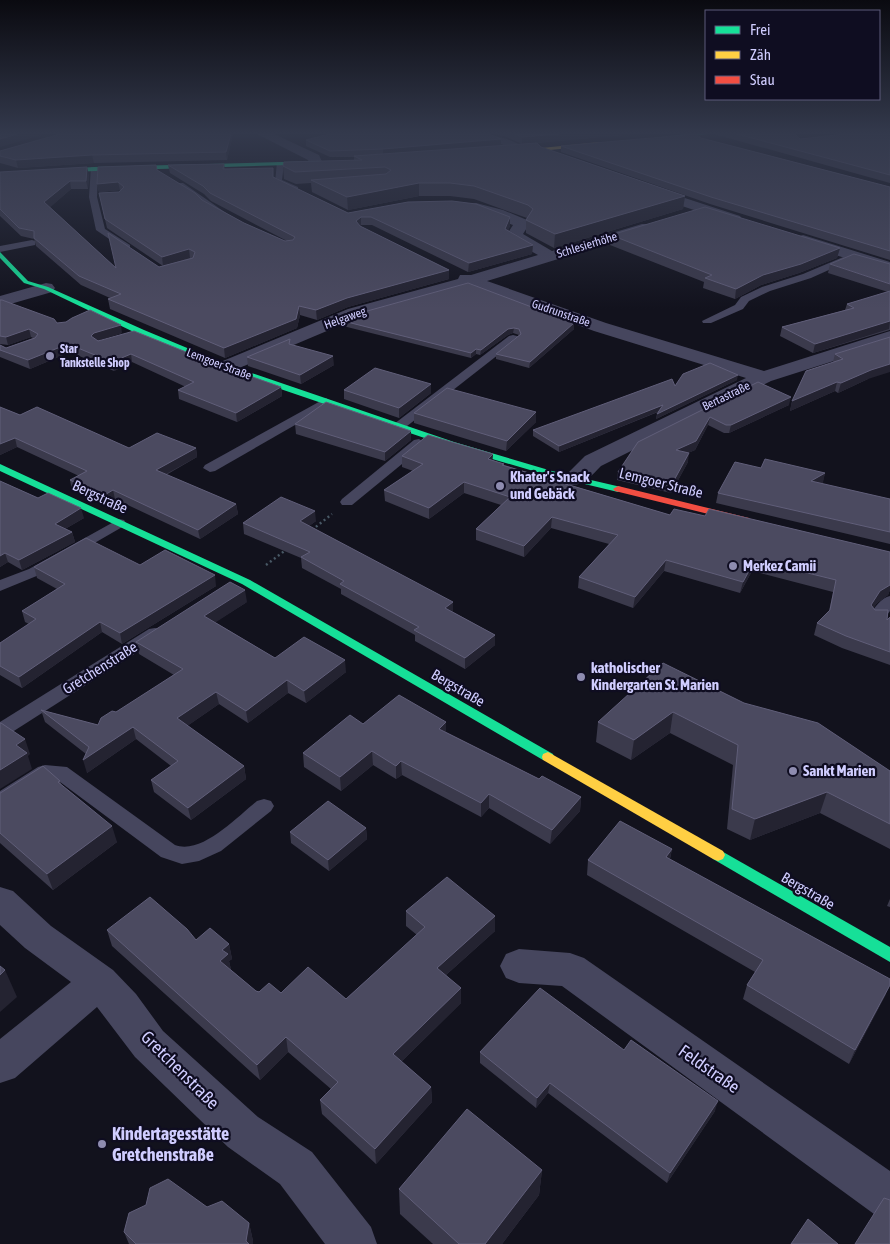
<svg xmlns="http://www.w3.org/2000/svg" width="890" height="1244" font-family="'Asap Condensed',sans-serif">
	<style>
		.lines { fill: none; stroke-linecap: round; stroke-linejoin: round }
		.path { stroke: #485865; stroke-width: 2.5; stroke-dasharray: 2 3; stroke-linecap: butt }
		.lane { fill: #46465e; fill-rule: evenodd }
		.street { fill: #46465e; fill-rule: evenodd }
		.fast { fill: #16e098; fill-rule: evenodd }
		.slow { fill: #ffcf43; fill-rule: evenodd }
		.jam { fill: #f24e42; fill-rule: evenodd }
		.wall { fill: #3b3a4c }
		.shaded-wall { fill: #242331 }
		.building { fill: #4b4a60; stroke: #605e79 }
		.poi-dot { fill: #8e8cb0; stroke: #0f0d21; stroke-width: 2 }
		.labels { text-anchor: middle; stroke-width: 4.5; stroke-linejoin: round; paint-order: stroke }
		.far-street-label { font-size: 12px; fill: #d0cdff; stroke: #0f0d21 }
		.far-poi-label { font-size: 12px; font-weight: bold; fill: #d0cdff; stroke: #0f0d21; text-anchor: start }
		.poi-label { font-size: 15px; font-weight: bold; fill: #d0cdff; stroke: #0f0d21; text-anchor: start }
		.street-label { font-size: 15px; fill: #d0cdff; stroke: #0f0d21 }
		.near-street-label { font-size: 18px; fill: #d0cdff; stroke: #0f0d21 }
		.near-poi-label { font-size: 18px; font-weight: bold; fill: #d0cdff; stroke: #0f0d21; text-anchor: start }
	</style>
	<rect width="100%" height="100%" fill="#12121d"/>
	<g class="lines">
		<g class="path">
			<path d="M312,530L332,514"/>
			<path d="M266,565L287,549"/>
		</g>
		<g class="lane">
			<path d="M477,134C492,134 515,139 527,150L520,152Z"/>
			<path d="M277,162L284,164L282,180L298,187V191H292L275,183Z"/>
			<path d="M91,167L98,169L97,197L105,229L130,245V249H124L96,230L89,197Z"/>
			<path d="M177,183H183L226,213L219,215L177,187Z"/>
			<path d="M32,240L35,241V245L0,252V246Z"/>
			<path d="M848,255L851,256V260L811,278L770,291L749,301L743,309L711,323H703L702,321L735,305L741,297L762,287L803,274Z"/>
			<path d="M513,335L517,336L519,338L517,340L402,430H394L392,427L394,424L509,336Z"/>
			<path d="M326,398L332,402L330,405L215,471L210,472L203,468L205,465Z"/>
			<path d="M419,439L425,443L424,446L352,505H342L340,502L342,499L414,440Z"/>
			<path d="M119,519L124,520L126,523L124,526L39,575L0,591V580L29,569Z"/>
			<path d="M890,596V611L883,620H871L869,616C874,608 881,598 890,596Z"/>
			<path d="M155,628L161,629L163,633L161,637L6,736L0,737V722L149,629Z"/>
			<path d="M45,765L67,767L175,845C202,855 237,817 257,801L264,799L271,801L274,806L271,811L221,851L199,861L182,864L161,857L56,779H49L7,806L0,808V791L38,767Z"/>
		</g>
		<g class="street">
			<path d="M257,134H274L319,155L323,164L321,167H311L308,160Z"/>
			<path d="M648,186L740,216L742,219L740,222H730L643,193L641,190L643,187Z"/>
			<path d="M476,203L503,210L527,220L530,223L523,234L552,251L642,224H652L655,227L652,230L487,281L606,323L764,371L890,331V343L771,381L601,466C590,477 582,488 566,484L562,479L585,456L746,378L594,331L470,286L360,317L232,371L225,373L218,371L215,367L218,363L348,309L458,279L460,275H471L538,255L509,239L506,236L513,225L471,210L469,207L471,204Z"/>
			<path d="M803,235L890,262V272L797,243L795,240L797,237Z"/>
			<path d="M46,283L52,284L55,288L52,292L0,307V296Z"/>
			<path d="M0,887L13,891L51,926L113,970L136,994L163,1031L258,1117L312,1152L371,1227L377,1244H325L280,1184L228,1147L135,1057L97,1007L15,1078L0,1083V1039L71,982L25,948L0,925Z"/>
			<path d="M519,949L570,953L584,958L890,1171V1221L874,1214L562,986L519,983L506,978L500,966L506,954Z"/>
		</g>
		<g class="fast">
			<path d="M685,134H709L659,140L656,138Z"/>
			<path d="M319,161L321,164L94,171L0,177V173L94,167Z"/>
			<path d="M0,252L28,281L48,287L144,330L228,365L454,442L552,471L621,487L623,489L618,492L547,475L448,446L222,369L138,334L44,289L24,283L0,258Z"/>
			<path d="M0,464L250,580L553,754L554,757L553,760H543L242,584L0,471Z"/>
			<path d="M718,849L890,947V962L713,859L711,855L713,851Z"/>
		</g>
		<g class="slow">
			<path d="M599,142L601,145L507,154L504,152Z"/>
			<path d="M548,752L723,851L725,855L723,859L718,861L713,859L543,760L542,757L543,754Z"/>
		</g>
		<path class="jam" d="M618,486L749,518L750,520L745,523L615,491L613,489Z"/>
	</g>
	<g class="wall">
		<path d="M60,134H233L227,160L94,163L18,168L0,163V151Z"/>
		<path d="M492,134H634L537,143L541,147L685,196L683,209L554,248L526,233V220L527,218L474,199L450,196H419L348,210L312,192L311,183L296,184L284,179L283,166L354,160V157H330L306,146V140L501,145L522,144L504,136Z"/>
		<path d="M714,134H795L800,139L890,134V183Z"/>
		<path d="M701,138L890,187V260L710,204L561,152V146Z"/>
		<path d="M224,164L225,169L274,177L348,213L510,217V226L508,230L533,245L532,254L468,272L372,225H361L360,226L449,270V279L348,307L317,320L300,315L297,328L225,358L110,309L108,299L110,298L81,285L36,246L34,239L21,236L0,216V172L89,175L88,189H71L50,207L116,268L159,267L163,266L107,228L99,193L119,192L120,190L99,192L97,184L157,170L202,200L244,223L285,241H287L211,201L204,194L170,173L168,165Z"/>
		<path d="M611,235L840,248L837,258L799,273L761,285L735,299L703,288L704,282L610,245Z"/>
		<path d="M830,264H890V330L813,353L780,336L782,327L845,310L847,304L888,292L828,273Z"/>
		<path d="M0,300L57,323L122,333L98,340L216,364L281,387L282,396L237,422L179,399L178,390L186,387L132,362L114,371L70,352L30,369L0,357V345L6,348L33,338L31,337L8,345L0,344Z"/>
		<path d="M343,321L574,329L529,368L496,359V354L519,335L513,333L508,335L480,355L476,354L471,358L343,326Z"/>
		<path d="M890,337L868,379L838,393L835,391L790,411L792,401L833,362L835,354Z"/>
		<path d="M247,357L334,365L301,384L248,366Z"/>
		<path d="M737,380L656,419L657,414L658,412L559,452L533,436V430L675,386Z"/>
		<path d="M758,382L789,405L729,433H724L708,425L695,450L688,453V462L671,493L617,480L618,472Z"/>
		<path d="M344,390L431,393L399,418L344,399Z"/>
		<path d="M0,407L20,415L129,448H196L197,457L166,475L236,504L238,514L200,539L115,499L105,505L72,490L70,480L79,476L17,447L0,455Z"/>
		<path d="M414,413L536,422L506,451L414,423Z"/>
		<path d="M295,424L411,440L385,461L296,434Z"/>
		<path d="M493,454L492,460L504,465L670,515L705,516L890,552V590L888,595L877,603L873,608L887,620L890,617V665L842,648L814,635L817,623L829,611L833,592L752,571L740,593L664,571L633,608L578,588L579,577L609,544L551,528L524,557L476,540V529L501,505L464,493L429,519L385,501L384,490L413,471L402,467V456Z"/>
		<path d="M761,468L825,473L822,484L890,499V544L716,503L718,493Z"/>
		<path d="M0,481L38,498L84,518L65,529L72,532L75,542L22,570L8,562L0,567Z"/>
		<path d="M316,521L309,526L453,612L495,635V645L465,669L415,641V635L341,594V589L302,568L301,558L244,534L243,523Z"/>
		<path d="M140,565L216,586L122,644L102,632L22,688L0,675V643L29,624L25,622L22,611L57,589L37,578L34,567Z"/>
		<path d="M247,602L215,622L275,658L346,672L306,703L288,693L248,723L219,704L187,726L244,766L246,779L191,820L154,792L151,780L171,766L136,739L87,773L86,754L45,722L41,710L98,725L174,675L139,654L136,642Z"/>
		<path d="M744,703L890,771V849L820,813L750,840L727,829L733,765L670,733L631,760L596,742L598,722Z"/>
		<path d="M363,724L446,732L539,779L581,797L580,811L550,844L489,808L481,817L402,775L396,779L373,765L341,791L304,767L303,753Z"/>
		<path d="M60,781L62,786L117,842L53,890L0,843V793Z"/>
		<path d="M366,828L367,839L329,871L291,843L290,832Z"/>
		<path d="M672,849L670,859L886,994L849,1064L743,999L747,985L755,972L587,875L588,860Z"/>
		<path d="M890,899V907L887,906Z"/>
		<path d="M406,911L495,916V931L446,975L461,1003L401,1062L431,1087L432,1102L376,1164L322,1114L320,1100L331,1089L288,1052L260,1080L112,946L107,930L229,944L232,959L229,961L231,970L256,991L346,999L417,935L406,926Z"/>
		<path d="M480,1052L715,1111L667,1183L548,1093L536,1108L480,1063Z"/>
		<path d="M542,1170L539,1195L502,1244H433L400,1214L399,1189Z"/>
		<path d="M207,1207L249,1223L253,1241V1244H129L124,1232Z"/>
	</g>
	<g class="shaded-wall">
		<path d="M17,134H45L0,147V139Z"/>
		<path d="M231,134H233L227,160L226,152Z"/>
		<path d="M559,134H634L522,144V137Z"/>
		<path d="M501,139V146L383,156V149Z"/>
		<path d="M92,155L94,163L18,168L16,160Z"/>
		<path d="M87,167L89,175L88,189L86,181Z"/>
		<path d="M70,181L71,189L46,211L44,202Z"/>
		<path d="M118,182L120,190L99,192L97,184Z"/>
		<path d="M419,183V196L348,210L347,197Z"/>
		<path d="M685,196L683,209L554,248L555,234Z"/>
		<path d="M361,217V225L356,230V221Z"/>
		<path d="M510,217V226L505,237V229Z"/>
		<path d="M533,245L532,254L468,272L469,263Z"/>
		<path d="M840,248L837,258L799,273L761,285L735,299L736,289L763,275Z"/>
		<path d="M189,249L190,258L163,266L162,257Z"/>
		<path d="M449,270V279L348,307L317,320L316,310L347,298Z"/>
		<path d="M299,306L300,315L297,328L225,358L224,348Z"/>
		<path d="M890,321L889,329L813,353L815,344Z"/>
		<path d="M574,323V329L529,368L530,362Z"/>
		<path d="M121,325L122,333L96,341L91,336L94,333Z"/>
		<path d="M514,328L513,333L508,335L480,355L481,350L508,329Z"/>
		<path d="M29,329L31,337L8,345L6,337Z"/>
		<path d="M68,344L70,352L30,369L28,360Z"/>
		<path d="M476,349V354L471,358V353Z"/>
		<path d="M131,354L132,362L114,371L112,362Z"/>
		<path d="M333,356L334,365L301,384L300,375Z"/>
		<path d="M890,364V372L868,379L838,393L841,383L871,370Z"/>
		<path d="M738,375L737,380L656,419L657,414Z"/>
		<path d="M837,382L835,391L790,411L792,401Z"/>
		<path d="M431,384V393L399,418V408Z"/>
		<path d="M281,387L282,396L237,422L236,413Z"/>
		<path d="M791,397L789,405L729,433L731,425Z"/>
		<path d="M663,405L662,410L559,452V446Z"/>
		<path d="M536,412V422L506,451L507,441Z"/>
		<path d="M710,417L708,425L695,450L675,459L676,450Z"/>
		<path d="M411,431V440L385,461V452Z"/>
		<path d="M15,438L17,447L0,455V444Z"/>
		<path d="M196,448L197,457L157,479L156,470Z"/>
		<path d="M689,453L688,462L671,493L672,484Z"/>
		<path d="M493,454L492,465L488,459Z"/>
		<path d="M825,473L823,483L809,492L811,481Z"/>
		<path d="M464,482V493L429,519V508Z"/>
		<path d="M113,490L115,499L105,505L103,496Z"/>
		<path d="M236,504L238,514L200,539L198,530Z"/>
		<path d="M81,508L84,518L58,533L55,524Z"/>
		<path d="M315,511L316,521L301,532L300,521Z"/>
		<path d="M552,517L551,528L524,557V546Z"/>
		<path d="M72,532L75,542L22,570L19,560Z"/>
		<path d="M5,553L8,562L0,567V556Z"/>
		<path d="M666,560L664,571L633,608L635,597Z"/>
		<path d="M755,560L752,571L740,593L743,582Z"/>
		<path d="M215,575L216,586L122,644L120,633Z"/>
		<path d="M890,585V590L888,595L877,603L867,617L871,605L880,591Z"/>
		<path d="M245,590L247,602L207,628L204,616Z"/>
		<path d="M453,602V613L445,608Z"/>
		<path d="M100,622L102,632L22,688L19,677Z"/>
		<path d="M495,635V645L465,669V658Z"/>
		<path d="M345,660L346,672L306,703L304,691Z"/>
		<path d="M287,680L288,693L248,723L246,711Z"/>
		<path d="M216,692L219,704L180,731L177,718Z"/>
		<path d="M673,712L670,733L631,760L634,740Z"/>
		<path d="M446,722V736L439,729Z"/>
		<path d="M133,727L136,739L87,773L83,760Z"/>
		<path d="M25,739L30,754L28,756L32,769L0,789V770L16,745Z"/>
		<path d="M372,751L373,765L341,791L340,777Z"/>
		<path d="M401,761L402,775L396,779V766Z"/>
		<path d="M244,766L246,779L191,820L188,808Z"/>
		<path d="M827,792L820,813L750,840L755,819Z"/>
		<path d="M489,794V808L481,817V803Z"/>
		<path d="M581,797L580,811L550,844L552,830Z"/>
		<path d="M112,826L117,842L53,890L47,874Z"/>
		<path d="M366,828L367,839L329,871L328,860Z"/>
		<path d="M672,849L669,863L666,857Z"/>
		<path d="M495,916V931L437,983V968Z"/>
		<path d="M229,944L232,959L229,961L231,969L224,976L220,961L222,950Z"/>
		<path d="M5,970L17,997L0,1012V975Z"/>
		<path d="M890,985L886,994L849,1064L855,1050Z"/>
		<path d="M461,988V1003L394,1069L393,1054Z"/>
		<path d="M286,1037L288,1052L260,1080L257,1065Z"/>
		<path d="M550,1083L548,1093L536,1108L537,1098Z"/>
		<path d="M431,1087L432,1102L376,1164L375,1149Z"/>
		<path d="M718,1101L715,1111L667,1183L670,1173Z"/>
		<path d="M542,1170L539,1195L502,1244H485Z"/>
		<path d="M249,1223L253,1241V1244H246V1241Z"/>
	</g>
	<g class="building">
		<path d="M0,134H17L0,139Z"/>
		<path d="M60,134H231L226,152L92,155L16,160L0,156V151Z"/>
		<path d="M329,134H489L501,139L383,149L330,151L306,140Z"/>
		<path d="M515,134H559L522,137Z"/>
		<path d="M696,134L701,138L890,187V251L711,197L561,146Z"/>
		<path d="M737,134H795L800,139L845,134H890V175Z"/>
		<path d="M537,143L541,147L685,196L555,234L526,220L533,209L528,205L474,186L450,183H419L347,197L311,180L386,174L391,170L385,167L295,172L283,166L284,162L362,160L354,156Z"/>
		<path d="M224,164L223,169L273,168V177L348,213L408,202L452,201L476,204L510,217L505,229L533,245L469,263L371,217H361L356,221L360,226L449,270L347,298L316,310L299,306L296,319L224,348L108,299L121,294L79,276L34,238V231L19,228L0,209V172L87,167L86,181H70L44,202L116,268L108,233L159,267L193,258L195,252L189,249L162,257L105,219L99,193L119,192L124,187L118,182L97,184L98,167L156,165L157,170L195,193L202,200L244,223L285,241L293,240L295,237L210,193L203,186L168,165Z"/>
		<path d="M705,207L840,248L801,264L763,275L736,289L705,278L712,275L611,235Z"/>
		<path d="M854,254L890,264V284L830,264Z"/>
		<path d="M468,283L574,323L530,362L496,354L521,334L519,329L514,328L508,329L481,350L476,349L471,353L343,321L360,313Z"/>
		<path d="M890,291V321L815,344L782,327L854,308L847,304Z"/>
		<path d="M0,300H2L54,319L57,323L66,322L72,318L90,310L121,325L94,333L91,336L98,341L134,331L216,364L281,387L236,413L178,390L194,382L131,354L112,362L68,344L28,360L0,350V345L6,348L35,338L38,334L29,329L6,337L0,336Z"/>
		<path d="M890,337V364L871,370L841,383L837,382L792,401L806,371L843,359L835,354Z"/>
		<path d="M290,339L289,344L333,356L300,375L247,357Z"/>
		<path d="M710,363L738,375L657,414L663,405L559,446L533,430L672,379L675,386L683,374Z"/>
		<path d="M375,368L431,384L399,408L344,390Z"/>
		<path d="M758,382L791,397L731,425H726L710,417L696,441L676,450L689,453L672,484L618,472L638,442Z"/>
		<path d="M447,388L536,412L507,441L414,413Z"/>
		<path d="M326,402L411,431L385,452L295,424Z"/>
		<path d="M0,407L20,415L37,407L129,448L157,433L196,448L156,470L236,504L198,530L113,490L103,496L70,480L87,471L15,438L0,444Z"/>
		<path d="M428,435L493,454L488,459L504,464L502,465L670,515L674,509L705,516L709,509L890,552V585L880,591L871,605L875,610H888L887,620L890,617V652L846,636L817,623L830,610L836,580L755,560L743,582L666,560L635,597L579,577L618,535L552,517L524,546L476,529L510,497L464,482L429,508L384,490L423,464L402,456Z"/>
		<path d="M765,459L825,473L811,481L890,499V532L718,493L735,462L761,468Z"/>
		<path d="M0,481L38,498L48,493L81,508L55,524L72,532L19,560L5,553L0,556Z"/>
		<path d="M281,497L315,511L300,521L453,602L445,608L495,635L465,658L414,630L419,627L340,584L344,581L301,557L310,552L243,523Z"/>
		<path d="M86,538L140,565L165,550L215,575L120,633L100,622L19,677L0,666V643L36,619L22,611L65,584L34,567Z"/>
		<path d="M230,582L245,590L204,616L275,658L304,637L345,660L304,691L287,680L246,711L216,692L177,718L244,766L188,808L151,780L178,761L133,727L83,760L89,747L41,710L98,725L101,718L112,711L116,712L183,669L136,642Z"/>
		<path d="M663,663L744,703L818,723L890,771V824L827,792L755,819L732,809L738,745L673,712L634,740L598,722Z"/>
		<path d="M399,695L446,722L439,729L539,779L542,776L581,797L552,830L489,794L481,803L401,761L396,766L372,751L340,777L303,753L350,715L363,724Z"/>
		<path d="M0,723H1L25,739L16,745L27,753L0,770Z"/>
		<path d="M43,766L60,781L58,782L112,826L47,874L0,833V793L2,792Z"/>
		<path d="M328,801L366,828L328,860L290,832Z"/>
		<path d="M620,821L672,849L666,857L890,979V985L855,1050L747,985L763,960L588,860Z"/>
		<path d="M447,877L495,916L437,968L461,988L393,1054L431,1087L375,1149L320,1100L338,1082L286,1037L257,1065L107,930L150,897L187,929L196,940L210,928L229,944L222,950L228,954L220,961L256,991L259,992L269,983L281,993L308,967L346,999L425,927L406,911Z"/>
		<path d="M0,966L5,970L0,975Z"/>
		<path d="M540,988L624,1050L631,1040L718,1101L670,1173L550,1083L537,1098L480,1052Z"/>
		<path d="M467,1109L542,1170L485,1244H459L399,1189Z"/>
		<path d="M168,1179L207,1207L222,1201L249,1223L246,1241L249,1244H136L124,1232L129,1213L146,1205L150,1188Z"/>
		<path d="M884,1198L890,1200V1244H855Z"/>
		<path d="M808,1219L838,1244H791Z"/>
	</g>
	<linearGradient id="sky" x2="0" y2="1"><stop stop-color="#0a0a10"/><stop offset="0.43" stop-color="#33394c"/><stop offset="1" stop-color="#33394c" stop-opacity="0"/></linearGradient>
	<rect width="890" height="309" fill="url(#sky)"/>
	<g class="poi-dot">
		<circle cx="50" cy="356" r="5"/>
		<circle cx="500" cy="486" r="5"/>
		<circle cx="733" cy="566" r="5"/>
		<circle cx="581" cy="677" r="5"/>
		<circle cx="793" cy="771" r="5"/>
		<circle cx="102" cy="1144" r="5"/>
	</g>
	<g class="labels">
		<g class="far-street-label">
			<text transform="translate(587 245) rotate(-17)" y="4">Schlesierhöhe</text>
			<text transform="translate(561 313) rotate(19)" y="4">Gudrunstraße</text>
			<text transform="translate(345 318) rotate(-20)" y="4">Helgaweg</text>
			<text transform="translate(219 364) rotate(21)" y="4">Lemgoer Straße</text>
			<text transform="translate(726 396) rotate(-26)" y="4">Bertastraße</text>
		</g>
		<g class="far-poi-label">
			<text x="60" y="353">Star<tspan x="60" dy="14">Tankstelle Shop</tspan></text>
		</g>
		<g class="poi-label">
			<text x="510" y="482">Khater's Snack<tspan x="510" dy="17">und Gebäck</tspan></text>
			<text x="743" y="571">Merkez Camii</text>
			<text x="591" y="673">katholischer<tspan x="591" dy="17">Kindergarten St. Marien</tspan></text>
			<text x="803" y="776">Sankt Marien</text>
		</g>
		<g class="street-label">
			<text transform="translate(661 483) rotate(14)" y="5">Lemgoer Straße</text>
			<text transform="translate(100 497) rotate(25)" y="5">Bergstraße</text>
			<text transform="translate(100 668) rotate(-32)" y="5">Gretchenstraße</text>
			<text transform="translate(458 688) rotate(30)" y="5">Bergstraße</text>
			<text transform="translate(808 891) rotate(30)" y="5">Bergstraße</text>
		</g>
		<g class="near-street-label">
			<text transform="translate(709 1069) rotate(35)" y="6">Feldstraße</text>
			<text transform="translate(180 1070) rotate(45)" y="6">Gretchenstraße</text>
		</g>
		<g class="near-poi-label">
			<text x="112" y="1140">Kindertagesstätte<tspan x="112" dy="21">Gretchenstraße</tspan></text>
		</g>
	</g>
	<rect x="705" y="10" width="175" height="90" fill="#0f0d21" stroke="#5c5a7a"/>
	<rect x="715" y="26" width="25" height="8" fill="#16e098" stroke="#5c5a7a"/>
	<text x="750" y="35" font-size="15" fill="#d0cdff">Frei</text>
	<rect x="715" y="51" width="25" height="8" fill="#ffcf43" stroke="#5c5a7a"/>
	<text x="750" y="60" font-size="15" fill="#d0cdff">Zäh</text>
	<rect x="715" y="76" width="25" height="8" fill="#f24e42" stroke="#5c5a7a"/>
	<text x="750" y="85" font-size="15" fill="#d0cdff">Stau</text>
</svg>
